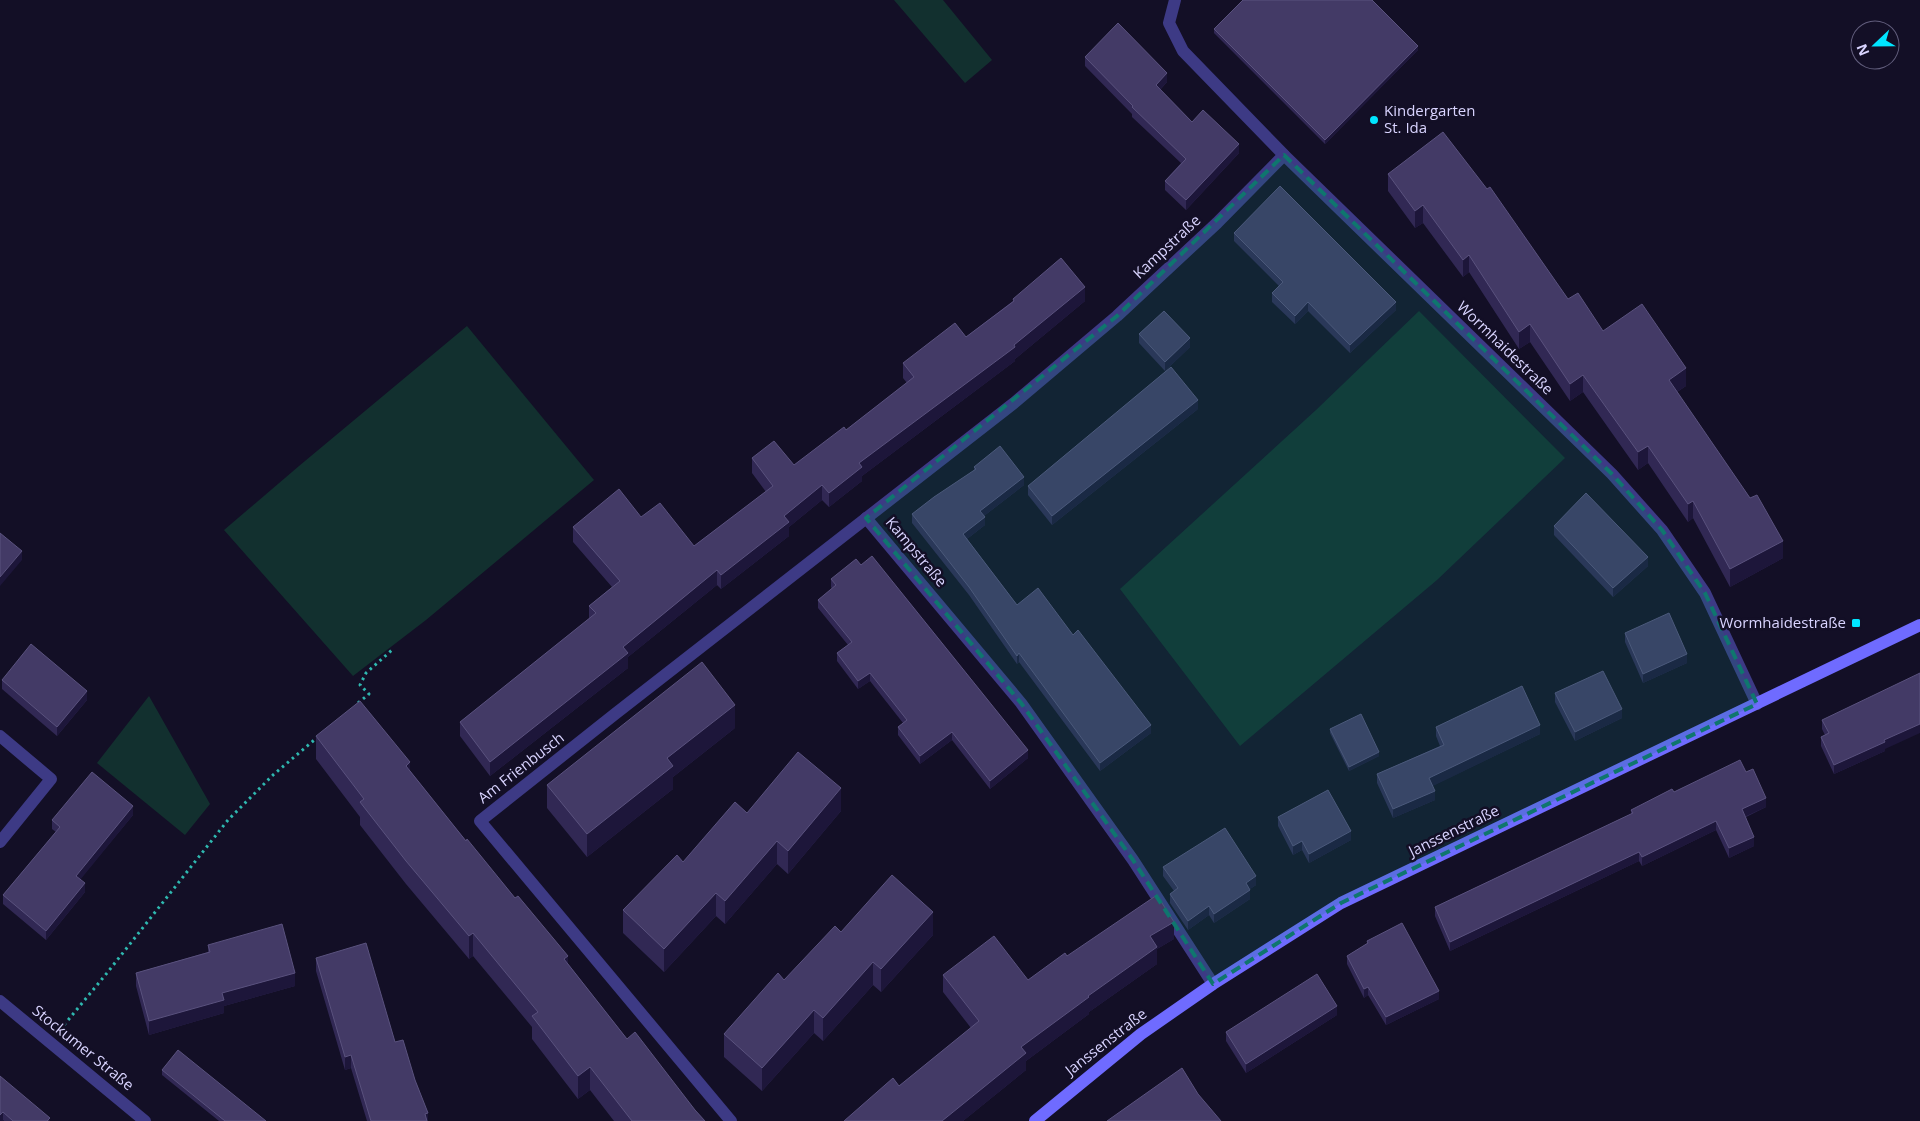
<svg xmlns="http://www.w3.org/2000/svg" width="1920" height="1121" font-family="'Open Sans',sans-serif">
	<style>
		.green { fill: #12302f }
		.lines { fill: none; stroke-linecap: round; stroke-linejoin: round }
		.path { stroke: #2fb8b0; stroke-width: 3; stroke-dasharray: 2.5 4; stroke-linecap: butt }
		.minor { stroke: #3d3a85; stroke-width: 12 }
		.secondary { stroke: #6f6bff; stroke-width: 12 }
		.wall { fill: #312854 }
		.shaded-wall { fill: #1d163a }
		.building { fill: #433a66; stroke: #5a527e }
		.marked { fill: #0f766e; fill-opacity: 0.2; stroke: #0f766e; stroke-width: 4; stroke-dasharray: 10 6; stroke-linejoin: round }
		.poi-dot { fill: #00e5ff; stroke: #130f26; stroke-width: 2 }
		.labels { text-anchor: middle; stroke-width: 5; stroke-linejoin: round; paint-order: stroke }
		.poi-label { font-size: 15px; fill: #d9d4ff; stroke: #130f26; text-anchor: start }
		.street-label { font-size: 15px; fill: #d9d4ff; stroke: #130f26 }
	</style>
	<rect width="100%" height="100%" fill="#130f26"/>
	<g class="green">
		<path d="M894,0H943L992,60L965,83Z"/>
		<path d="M1419,311L1565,458L1437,580L1240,746L1120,589L1316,410Z"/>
		<path d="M467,326L594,480L426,620L353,676L224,530L299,466Z"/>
		<path d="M149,696L210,804L185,835L97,763Z"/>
	</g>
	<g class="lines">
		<g class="path">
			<path d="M358,703L369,694L360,685L366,673L392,650"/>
			<path d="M64,1025L107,973L228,820L273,775L319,736"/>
		</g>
		<g class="minor">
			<path d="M1175,0L1169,23L1183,51L1284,155L1612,474L1662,530L1705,593L1757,704"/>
			<path d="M866,518L1021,703L1133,860L1213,984"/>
			<path d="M0,736L51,779L0,842"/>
			<path d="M0,1001L145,1121"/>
			<path d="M731,1121L480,821L615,714L1014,403L1117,316L1217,223L1284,155"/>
		</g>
		<path class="secondary" d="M1035,1121L1141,1034L1213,984L1341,903L1920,625"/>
	</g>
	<g class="wall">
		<path d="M1214,29L1418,50L1325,144L1214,33Z"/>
		<path d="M1085,57L1167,82L1160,90L1192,122L1239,153L1186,210L1165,190V181L1181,163L1132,117V114L1085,66Z"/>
		<path d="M1388,174L1568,299L1603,331L1686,386L1677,392L1783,558L1730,587L1693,518L1688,522L1648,463L1638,470L1583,392L1570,401L1530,342L1519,349L1469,272L1463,277L1423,223L1415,228L1388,191Z"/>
		<path d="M1234,233L1396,310L1350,353L1308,311L1295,324L1272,302V293L1279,286L1234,241Z"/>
		<path d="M1013,299L1085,301L1015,359V361L862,476V481L829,507L822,500L789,527V536L721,589L717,585L628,657V668L490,776L460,736V722L589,619V606L612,587L573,542V527L641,517L694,546L766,492L752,473V458L794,465L846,430L907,383L903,378V363L966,337L1013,301Z"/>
		<path d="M1139,334L1190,347L1165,371L1139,343Z"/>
		<path d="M1198,409L1052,525L1028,495V486Z"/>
		<path d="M974,467L1024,485L984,516L985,525L967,539L1017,605L1073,635L1151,733L1100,771L1019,662L1017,664L969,595L912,523V514L974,471Z"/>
		<path d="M1554,526L1648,566L1613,597L1554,535Z"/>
		<path d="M831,579L1028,758L990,789L952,740L920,764L898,735V727L903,723L870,681L858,689L837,661V653L848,645L818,608V600L832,589L831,587Z"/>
		<path d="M1625,633L1687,663L1643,683L1625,642Z"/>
		<path d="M2,680L87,700L57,736L2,689Z"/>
		<path d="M1555,693L1622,718L1575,741L1555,702Z"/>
		<path d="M1822,720L1885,749V751L1834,774L1821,746V737L1825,735L1822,729Z"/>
		<path d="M1436,727L1540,734L1432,786L1435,800L1393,818L1377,783V774L1440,746L1436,736Z"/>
		<path d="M735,728L673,777V789L587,857L547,808V785Z"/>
		<path d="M1330,729L1379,756L1349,771L1330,733Z"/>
		<path d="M316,736L410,771L466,841L568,964L627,1039L695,1110L705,1121H614L590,1090L578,1099L532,1039V1027L473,956L469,959L406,884L360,825V817L316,759Z"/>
		<path d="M1746,772L1766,807L1746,817L1754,846L1729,858L1716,830L1642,866L1639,861L1450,951L1435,916V907L1631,814V810L1674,792Z"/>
		<path d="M841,811L788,874L777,864L725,924L716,916L664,972L623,933V910L683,862L747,813Z"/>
		<path d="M133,815L80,879L85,892L46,940L3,904V895L56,832L52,829V820Z"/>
		<path d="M1278,817L1351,840L1309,863L1302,850L1293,855L1278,826Z"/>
		<path d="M1163,867L1256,885L1250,889V899L1214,923L1209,915L1188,930L1170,903V894L1174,891L1163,876Z"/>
		<path d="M841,932L933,935L881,992L873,985L823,1041L814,1033L762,1091L724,1057V1034L784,980Z"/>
		<path d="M1174,939L1157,949V964L1089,1012V1014L1026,1061V1070L963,1121H844L899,1086L971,1028L943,992V975L1028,980L1067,956Z"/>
		<path d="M1367,941L1439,999L1386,1025L1368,995L1364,998L1347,964V956L1367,944Z"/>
		<path d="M208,945L295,986L224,1006V1013L149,1035L136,986V973L208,952Z"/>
		<path d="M316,958L395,1042L415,1080L428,1121H367L351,1068L345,1070L316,971Z"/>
		<path d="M1337,1015L1246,1073L1226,1041V1032Z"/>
		<path d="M162,1070L266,1121H219L162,1075Z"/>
		<path d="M0,1076L50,1121H4L3,1120L2,1121H0Z"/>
	</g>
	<g class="shaded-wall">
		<path d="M1418,46V50L1325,144V140Z"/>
		<path d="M1167,73V82L1156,94V85Z"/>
		<path d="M1239,144V153L1186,210V200Z"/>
		<path d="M1423,205V223L1415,228V211Z"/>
		<path d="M1469,255V272L1463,277V260Z"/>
		<path d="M1085,287V301L1015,359V361L862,476V481L829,507V493L859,463L1014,345Z"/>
		<path d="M1308,302V311L1295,324V316Z"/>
		<path d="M1396,302V310L1350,353V345Z"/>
		<path d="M1530,324V342L1519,349V332Z"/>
		<path d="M1190,338V347L1165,371V362Z"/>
		<path d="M1686,368V386L1669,397V380Z"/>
		<path d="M1583,375V392L1570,401V384Z"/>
		<path d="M1198,400V409L1052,525V516Z"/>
		<path d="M1648,446V463L1638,470V452Z"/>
		<path d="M1024,477V485L980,519V511Z"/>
		<path d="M822,485V500L789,527V536L721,589V575L784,516Z"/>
		<path d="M1693,501V518L1688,522V504Z"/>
		<path d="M985,517V525L963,542V534Z"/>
		<path d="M1783,541V558L1730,587V569Z"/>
		<path d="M22,551V560L0,586V577Z"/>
		<path d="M1648,557V566L1613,597V588Z"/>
		<path d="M717,570V585L628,657V668L490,776V762L623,647Z"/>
		<path d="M1019,653V662L1017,664V656Z"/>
		<path d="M1687,654V663L1643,683V674Z"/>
		<path d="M870,673V681L858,689V681Z"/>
		<path d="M87,691V700L57,736V727Z"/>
		<path d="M735,705V728L673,777V789L587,857V834L667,758Z"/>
		<path d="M1622,709V718L1575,741V732Z"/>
		<path d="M1920,724V733L1885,749V751L1834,774V765L1884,740Z"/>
		<path d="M1151,725V733L1100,771V763Z"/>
		<path d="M1540,725V734L1429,788V778Z"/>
		<path d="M952,732V740L920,764V756Z"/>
		<path d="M1028,750V758L990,789V781Z"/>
		<path d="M1379,752V756L1349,771V767Z"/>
		<path d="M410,762V785L406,766Z"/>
		<path d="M841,788V811L788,874V851Z"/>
		<path d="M1435,791V800L1393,818V809Z"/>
		<path d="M1766,798V807L1742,818V809Z"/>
		<path d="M133,806V815L76,885V876Z"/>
		<path d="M1716,821V830L1642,866V857Z"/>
		<path d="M1351,831V840L1309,863V854Z"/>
		<path d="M1754,837V846L1729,858V848Z"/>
		<path d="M777,841V864L725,924V901Z"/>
		<path d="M1302,841V850L1293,855V846Z"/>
		<path d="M1639,852V861L1450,951V942Z"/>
		<path d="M1256,876V885L1246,892V883Z"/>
		<path d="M85,883V892L46,940V931Z"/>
		<path d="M1250,890V899L1214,923V914Z"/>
		<path d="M716,893V916L664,972V949Z"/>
		<path d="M1209,906V915L1188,930V921Z"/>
		<path d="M933,912V935L881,992V969Z"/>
		<path d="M1174,922V939L1157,949V964L1089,1012V1014L1026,1061V1070L963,1121H942L1021,1047L1088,996L1150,936Z"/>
		<path d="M473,933V956L469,959V936Z"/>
		<path d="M568,956V979L564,959Z"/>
		<path d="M873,962V985L823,1041V1018Z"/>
		<path d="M295,973V986L224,1006V1013L149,1035V1021L222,993Z"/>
		<path d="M1368,987V995L1364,998V989Z"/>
		<path d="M1439,991V999L1386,1025V1017Z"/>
		<path d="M1337,1006V1015L1246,1073V1064Z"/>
		<path d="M814,1010V1033L762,1091V1068Z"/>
		<path d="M351,1055V1068L345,1070V1057Z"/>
		<path d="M590,1067V1090L578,1099V1076Z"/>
		<path d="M3,1112V1120L2,1121H0V1115Z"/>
		<path d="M428,1113V1121H425V1114Z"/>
	</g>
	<g class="building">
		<path d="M1243,0H1372L1418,46L1325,140L1214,29Z"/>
		<path d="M1118,23L1167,73L1156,85L1192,122L1203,110L1239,144L1186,200L1165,181L1186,159L1132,107L1133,106L1085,57Z"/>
		<path d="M1443,132L1487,189L1490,187L1568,299L1578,293L1603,331L1642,304L1686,368L1669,380L1750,498L1757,495L1783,541L1730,569L1693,501L1688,504L1648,446L1638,452L1583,375L1570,384L1530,324L1519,332L1469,255L1463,260L1423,205L1415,211L1388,174Z"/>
		<path d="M1280,186L1396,302L1350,345L1308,302L1295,316L1272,293L1283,282L1234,233Z"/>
		<path d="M1061,258L1085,287L1014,345L1015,347L859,463L862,467L829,493L822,485L784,516L789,522L721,575L717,570L623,647L628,653L490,762L460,722L596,613L589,606L620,581L573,527L619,489L641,517L660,503L694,546L773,486L752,458L774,441L794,465L844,427L846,430L914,377L903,363L955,323L966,337L1014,301L1013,299Z"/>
		<path d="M1164,311L1190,338L1165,362L1139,334Z"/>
		<path d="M1171,367L1198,400L1052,516L1028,486Z"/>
		<path d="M1000,446L1024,477L980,511L985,517L963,534L1017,605L1038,588L1073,635L1078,630L1151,725L1100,763L1019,653L1017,656L969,587L912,514L934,497L976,469L974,467Z"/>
		<path d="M1586,493L1648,557L1613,588L1554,526Z"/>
		<path d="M0,533L22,551L0,577Z"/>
		<path d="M872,556L1028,750L990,781L952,732L920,756L898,727L907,720L870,673L858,681L837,653L852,642L818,600L836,585L831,579L856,559L861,565Z"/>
		<path d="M1669,613L1687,654L1643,674L1625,633Z"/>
		<path d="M31,644L87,691L57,727L2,680Z"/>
		<path d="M702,662L735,705L667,758L673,766L587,834L547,785Z"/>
		<path d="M1603,671L1622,709L1575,732L1555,693Z"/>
		<path d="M1920,673V724L1884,740L1885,742L1834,765L1821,737L1829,733L1822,720Z"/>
		<path d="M1522,686L1540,725L1429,778L1435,791L1393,809L1377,774L1444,745L1436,727Z"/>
		<path d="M360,701L410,762L406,766L466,841L467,839L515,898L518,896L568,956L564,959L627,1039L635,1032L695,1110L705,1121H632L590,1067L578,1076L532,1016L538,1012L473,933L469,936L406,861L360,802L364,799L316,736Z"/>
		<path d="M1361,714L1379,752L1349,767L1330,729Z"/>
		<path d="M798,752L841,788L788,851L777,841L725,901L716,893L664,949L623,910L677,855L683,862L735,802L747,813Z"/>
		<path d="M1740,760L1746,772L1753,769L1766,798L1742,809L1754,837L1729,848L1716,821L1642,857L1639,852L1450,942L1435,907L1633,813L1631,810L1672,789L1674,792Z"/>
		<path d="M92,772L133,806L76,876L85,883L46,931L3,895L60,827L52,820Z"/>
		<path d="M1328,790L1351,831L1309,854L1302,841L1293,846L1278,817Z"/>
		<path d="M1225,828L1256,876L1246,883L1250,890L1214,914L1209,906L1188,921L1170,894L1178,888L1163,867Z"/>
		<path d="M892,875L933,912L881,969L873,962L823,1018L814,1010L762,1068L724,1034L778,973L784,980L835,926L841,932Z"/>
		<path d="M1157,895L1174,922L1150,936L1157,947L1088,996L1089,997L1021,1047L1026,1053L942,1121H844L893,1078L899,1086L979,1021L943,975L994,936L1028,980L1065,953L1067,956Z"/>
		<path d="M1402,923L1439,991L1386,1017L1368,987L1364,989L1347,956L1368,943L1367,941Z"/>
		<path d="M282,924L295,973L222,993L224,1000L149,1021L136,973L210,952L208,945Z"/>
		<path d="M366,943L395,1042L403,1040L415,1080L428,1113L425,1114L427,1121H371L351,1055L345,1057L316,958Z"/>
		<path d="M1317,974L1337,1006L1246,1064L1226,1032Z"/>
		<path d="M178,1050L266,1121H225L162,1070Z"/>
		<path d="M1182,1068L1198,1094L1221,1121H1107Z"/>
		<path d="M0,1076L50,1118L47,1121H13L3,1112L0,1115Z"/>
	</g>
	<path class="marked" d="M1284,155L1612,474L1662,530L1705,593L1757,704L1341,903L1213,984L1133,860L1021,703L866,518L1117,316Z"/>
	<g class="poi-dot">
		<circle cx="1374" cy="120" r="5"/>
		<rect x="1851" y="618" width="10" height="10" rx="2.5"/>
	</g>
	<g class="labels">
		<g class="poi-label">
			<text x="1384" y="116">Kindergarten<tspan x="1384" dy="17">St. Ida</tspan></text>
			<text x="1846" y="628" text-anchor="end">Wormhaidestraße</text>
		</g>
		<g class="street-label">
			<text transform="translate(1167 247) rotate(-43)" y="5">Kampstraße</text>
			<text transform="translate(1505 348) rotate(44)" y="5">Wormhaidestraße</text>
			<text transform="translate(916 552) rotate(50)" y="5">Kampstraße</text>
			<text transform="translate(521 768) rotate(-38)" y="5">Am Frienbusch</text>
			<text transform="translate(1454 831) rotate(-26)" y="5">Janssenstraße</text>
			<text transform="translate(1106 1042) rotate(-38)" y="5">Janssenstraße</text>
			<text transform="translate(83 1048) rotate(39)" y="5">Stockumer Straße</text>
		</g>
	</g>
	<g transform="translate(1875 45) rotate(248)"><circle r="24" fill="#130f26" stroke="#625e7d"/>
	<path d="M0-4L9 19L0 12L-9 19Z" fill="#00e5ff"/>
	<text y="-8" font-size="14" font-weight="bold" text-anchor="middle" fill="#d9d4ff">N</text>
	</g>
</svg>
